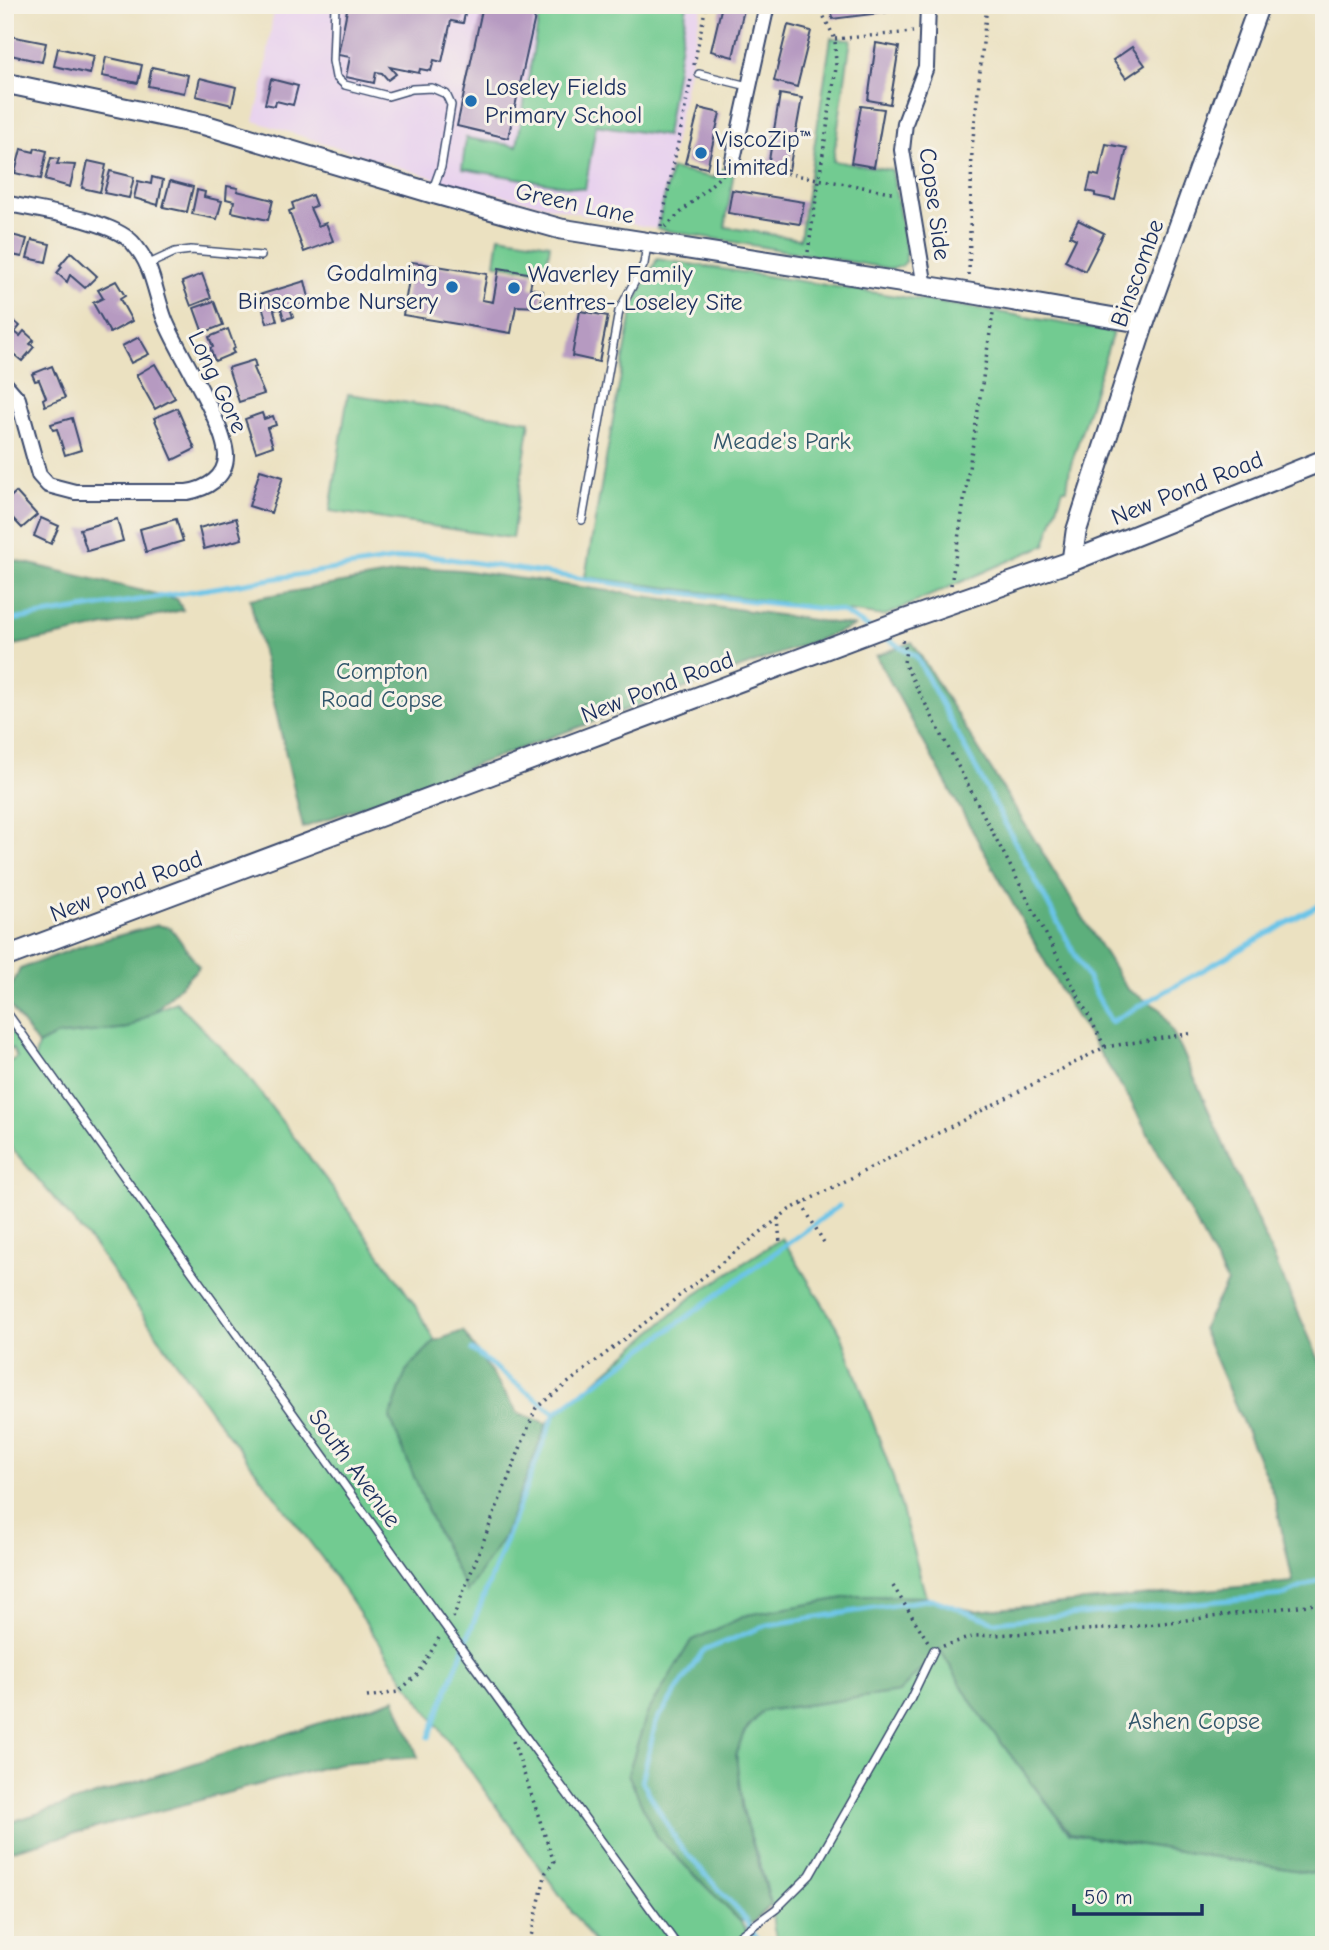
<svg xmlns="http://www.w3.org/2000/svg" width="1329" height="1950" font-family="'Comic Neue',sans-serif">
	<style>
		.built { fill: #e8d2ee }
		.green { fill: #72cb91; stroke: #467d78; stroke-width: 2 }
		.forest { fill: #5daf7b; stroke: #3c6f6c; stroke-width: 2 }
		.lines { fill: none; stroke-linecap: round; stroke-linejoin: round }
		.stream { stroke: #6ac4e8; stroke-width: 5 }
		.building { fill: #b69ac1 }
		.lane-casing { stroke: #3a4a6d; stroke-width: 10 }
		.street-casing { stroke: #3a4a6d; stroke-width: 18 }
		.secondary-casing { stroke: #3a4a6d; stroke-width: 23 }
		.path { stroke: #3a4a6d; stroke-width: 3.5; stroke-dasharray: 2 5; stroke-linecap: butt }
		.lane { stroke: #fff; stroke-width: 7 }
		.street { stroke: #fff; stroke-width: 14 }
		.secondary { stroke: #fff; stroke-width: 19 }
		.poi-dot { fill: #1f6fb2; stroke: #f7f3e8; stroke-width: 2.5 }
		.labels { text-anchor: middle; stroke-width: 6; stroke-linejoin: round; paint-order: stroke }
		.poi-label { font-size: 24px; fill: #1b2f5e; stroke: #f7f3e8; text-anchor: start }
		.street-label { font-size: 24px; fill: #1b2f5e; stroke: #f7f3e8 }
		.park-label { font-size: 24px; fill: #31566b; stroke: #f7f3e8 }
	</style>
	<rect width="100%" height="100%" fill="#f7f3e8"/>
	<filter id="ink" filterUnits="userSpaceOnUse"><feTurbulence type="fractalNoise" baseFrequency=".0143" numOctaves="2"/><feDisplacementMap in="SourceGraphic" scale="14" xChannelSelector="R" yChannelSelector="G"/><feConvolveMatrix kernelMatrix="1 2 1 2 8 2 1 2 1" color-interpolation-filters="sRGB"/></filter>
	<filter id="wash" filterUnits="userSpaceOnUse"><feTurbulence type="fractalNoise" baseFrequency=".00686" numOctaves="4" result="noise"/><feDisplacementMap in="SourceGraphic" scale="28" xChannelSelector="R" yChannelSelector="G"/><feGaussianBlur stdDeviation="1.57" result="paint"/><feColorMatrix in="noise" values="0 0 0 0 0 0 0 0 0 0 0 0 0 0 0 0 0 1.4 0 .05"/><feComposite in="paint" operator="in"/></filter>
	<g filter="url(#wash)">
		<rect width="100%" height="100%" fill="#ebe1c1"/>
		<path class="built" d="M274,5H702L657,229L585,215L446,182L254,121L264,81Z"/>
		<g class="green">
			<path d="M515,5H687L666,136L596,125L585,189L462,169L466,138L517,146L540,10Z"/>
			<path d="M831,38L851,39L833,161L892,170L906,251V261L902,266L892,269L657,229L671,169L715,178L717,168L734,171L725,227L800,239Z"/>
			<path d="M499,236L550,244L546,272L495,264Z"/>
			<path d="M657,259L986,310L1113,332L1070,468L1067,489H1063L1045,545L884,616L585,577L633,307Z"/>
			<path d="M348,394L530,421L512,538L330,511Z"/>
			<path d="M176,1002L242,1069L331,1186L413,1302L435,1341L406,1371L503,1538L547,1423L692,1297L782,1238L841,1334L892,1474L926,1597L856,1596L747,1615L691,1641L647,1714L628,1774L656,1836L739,1920L757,1945H596L399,1672L322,1558L214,1416L96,1248L5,1140V1065L17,1057L12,1048L5,1052V1024L34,1061L38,1045L55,1036L128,1028L155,1011Z"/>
			<path d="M940,1649L975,1708L1069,1833L1324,1875V1945H781C771,1931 774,1919 771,1904C760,1854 735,1808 737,1756C737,1737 751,1724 763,1711L899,1692Z"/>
		</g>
		<g class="forest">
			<path d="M5,558L177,599L183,610L5,647Z"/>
			<path d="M427,568L461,570L855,626L303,828L250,599Z"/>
			<path d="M912,642L1127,989L1160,1009L1181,1048L1324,1371V1875L1070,1833L975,1708L940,1649L899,1692L763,1711L744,1732L736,1755L743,1813L771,1905L752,1923L739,1920L656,1836L628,1774L647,1714L691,1641L747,1615L856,1596L926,1597L941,1604L975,1611L1293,1582L1274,1494L1202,1329L1227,1282L1129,1098L1070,1007L876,656Z"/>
			<path d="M157,925L171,928L199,967L155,1011L128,1028L55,1036L38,1045L5,999L20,969L84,945Z"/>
			<path d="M463,1331L518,1413L547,1423L503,1538L467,1592L432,1521L390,1418L406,1371L435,1341Z"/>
			<path d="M395,1699L418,1757L340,1763L5,1852V1824Z"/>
		</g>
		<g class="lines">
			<g class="stream">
				<path d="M5,621L423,555L665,591L841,611L869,628"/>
				<path d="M880,635L916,656L1111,1022L1324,902"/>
				<path d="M472,1350L555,1413"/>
				<path d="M429,1737L555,1413L839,1206"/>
				<path d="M761,1945L742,1915L679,1845L642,1781L656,1722L703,1651L767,1625L932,1599L994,1622L1283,1595L1324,1578"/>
			</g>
		</g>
		<g id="blocks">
			<g class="building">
				<path d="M348,5H467L463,23L451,21L442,62L434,60L431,71L420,69L419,73L390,67L396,74L388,80L382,73L376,72L374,83L346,77L350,57L338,55Z"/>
				<path d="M483,5L535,17L508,138L457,126Z"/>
				<path d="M722,5H745L733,57L711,51Z"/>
				<path d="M831,5H904L905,10L832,19Z"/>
				<path d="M788,25L811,31L797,87L774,81Z"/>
				<path d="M10,36L46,43L42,62L6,54Z"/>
				<path d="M876,43L899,47L890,104L868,100Z"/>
				<path d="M1132,47L1145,65L1126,78L1113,60Z"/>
				<path d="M58,48L94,56L90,74L54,66Z"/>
				<path d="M106,57L142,65L138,83L102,76Z"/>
				<path d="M152,67L188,75L184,93L148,86Z"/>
				<path d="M200,78L236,87L232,105L196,96Z"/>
				<path d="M271,79L298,86L293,105L276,101L275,106L265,104Z"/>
				<path d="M780,94L802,98L789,170L768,166Z"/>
				<path d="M861,106L884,109L874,167L851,163Z"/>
				<path d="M699,108L720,113L707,168L685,163Z"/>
				<path d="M1106,144L1127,148L1115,200L1095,196V193L1087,191L1091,174L1099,176Z"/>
				<path d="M35,148L47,151L41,179L15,173L21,149L34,152Z"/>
				<path d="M51,158L59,159L57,164L75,165L70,187L45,180Z"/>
				<path d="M88,161L106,165L100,192L82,188Z"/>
				<path d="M110,171L134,177L129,198L104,193Z"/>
				<path d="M152,177L163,180L158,205L134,198L138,181L151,184Z"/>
				<path d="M170,181L193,187L187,212L163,207Z"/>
				<path d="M227,186L238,188L237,191L273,200L268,220L232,212L234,201L226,199Z"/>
				<path d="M197,190L205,192L204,197L222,201L217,219L192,214Z"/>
				<path d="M732,190L804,202L800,224L728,213Z"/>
				<path d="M312,195L316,206L310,208L318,226L326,223L333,241L304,252L289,211L294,209L292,203Z"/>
				<path d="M1078,220L1104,233L1085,271L1065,261L1076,239L1070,236Z"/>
				<path d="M8,234L27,239L22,257L8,254L5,259Z"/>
				<path d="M32,240L50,244L46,262L27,258Z"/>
				<path d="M71,252L97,276L85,288L70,275L67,282L57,273L62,267L60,265Z"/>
				<path d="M412,262L487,274L482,300L493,302L499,268L533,274L530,288L543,291L540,307L516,306L511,333L403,315Z"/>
				<path d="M202,274L211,298L191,306L182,282Z"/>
				<path d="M116,281L125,296L120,299L132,321L110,333L93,303L103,298L98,290Z"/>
				<path d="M305,281L310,302L290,308L293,317L284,319L281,308L274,310L277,321L267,323L259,295Z"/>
				<path d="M214,301L223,325L203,333L194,308Z"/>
				<path d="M580,311L608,316L599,362L572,356Z"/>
				<path d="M5,313L20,326L15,332L20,336L24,331L34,340L30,344L34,347L22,361L5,347Z"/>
				<path d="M228,329L235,348L232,350L234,353L215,361L210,348L213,347L209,337Z"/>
				<path d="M139,337L149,354L131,363L122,346Z"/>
				<path d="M254,360L256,367L253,368L264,394L239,402L228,368Z"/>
				<path d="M155,364L175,398L155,409L136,375Z"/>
				<path d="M52,366L65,398L45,406L43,399L46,397L39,380L35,381L32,374Z"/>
				<path d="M177,408L195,449L173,460L154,418Z"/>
				<path d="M262,413L264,419L273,416L276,425L267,428L273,446L256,452L245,419Z"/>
				<path d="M72,418L81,450L65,455L57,429L53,430L51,424Z"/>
				<path d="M260,470L283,477L271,513L249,506Z"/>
				<path d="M16,492L37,515L22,528L5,510V502Z"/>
				<path d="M41,518L59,526L51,544L34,536Z"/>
				<path d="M236,518L242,539L204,549L199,528Z"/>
				<path d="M117,519L123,541L87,551L80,529Z"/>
				<path d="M176,519L183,541L146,552L140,529Z"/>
			</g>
		</g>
	</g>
	<g filter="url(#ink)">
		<use href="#blocks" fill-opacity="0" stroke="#3a4a6d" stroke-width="2"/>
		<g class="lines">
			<defs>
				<g id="lane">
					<path d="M335,5L333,61L336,77L345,85L388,96L412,89L432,88L446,94L451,105L441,167L432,192"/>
					<path d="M699,74L748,86"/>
					<path d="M149,264L175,252L191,250L261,256"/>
					<path d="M582,520L619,311L644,264L647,245"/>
					<path d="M5,1010L445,1626L677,1945"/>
					<path d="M727,1945L776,1909L810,1875L910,1700L934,1650"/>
				</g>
				<g id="street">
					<path d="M732,164L767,5"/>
					<path d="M5,203C38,211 109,219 132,242C154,266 154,291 165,320C179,355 225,423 226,456C226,478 206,489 187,492H75L48,485L39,475L18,399L5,384"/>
					<path d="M925,287L902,150L905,123L926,67L928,5"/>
				</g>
				<g id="secondary">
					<path d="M5,83L205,125L432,193L561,229L969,293L1144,323"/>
					<path d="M1072,561L1076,532L1144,323L1259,5"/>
					<path d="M5,957L895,623L1072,561L1324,460"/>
				</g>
			</defs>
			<use href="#lane" class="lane-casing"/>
			<use href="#street" class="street-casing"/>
			<use href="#secondary" class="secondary-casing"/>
			<g class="path">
				<path d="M835,39L913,32"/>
				<path d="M694,65L706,5"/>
				<path d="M745,166L896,193"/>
				<path d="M661,226L691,79"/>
				<path d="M665,227L724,173"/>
				<path d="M808,252L836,68L835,39L818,5"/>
				<path d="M969,275L972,148L987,5"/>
				<path d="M951,585L993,313"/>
				<path d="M1105,1047L1194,1033"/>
				<path d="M802,1204L826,1246"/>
				<path d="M778,1218L780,1244"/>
				<path d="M893,1586L929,1643"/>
				<path d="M453,1618L536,1408L789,1210L1105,1047L904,663L906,649L901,638"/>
				<path d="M943,1646L975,1636L1122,1628L1324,1603"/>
				<path d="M367,1697L398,1692L418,1674L439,1638"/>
				<path d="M513,1741L554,1862L546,1872L529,1945"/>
			</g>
			<use href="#lane" class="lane"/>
			<use href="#street" class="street"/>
			<use href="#secondary" class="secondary"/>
		</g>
	</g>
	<g class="poi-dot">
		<circle cx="471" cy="101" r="7"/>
		<circle cx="701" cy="153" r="7"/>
		<circle cx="452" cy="287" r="7"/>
		<circle cx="514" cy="288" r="7"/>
	</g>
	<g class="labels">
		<g class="poi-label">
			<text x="485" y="95">Loseley Fields<tspan x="485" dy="28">Primary School</tspan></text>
			<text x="715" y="147">ViscoZip™<tspan x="715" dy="28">Limited</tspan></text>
			<text x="438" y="281" text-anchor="end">Godalming<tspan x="438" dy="28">Binscombe Nursery</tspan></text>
			<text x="528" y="282">Waverley Family<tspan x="528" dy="28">Centres- Loseley Site</tspan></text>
		</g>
		<g class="street-label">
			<text transform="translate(575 203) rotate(12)" y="8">Green Lane</text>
			<text transform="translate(935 204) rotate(82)" y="8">Copse Side</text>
			<text transform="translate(1137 273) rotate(-70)" y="8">Binscombe</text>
			<text transform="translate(218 382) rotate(65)" y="8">Long Gore</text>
			<text transform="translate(1187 488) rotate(-22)" y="8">New Pond Road</text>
			<text transform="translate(657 687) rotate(-21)" y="8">New Pond Road</text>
			<text transform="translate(126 886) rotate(-21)" y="8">New Pond Road</text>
			<text transform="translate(355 1468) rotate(54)" y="8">South Avenue</text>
		</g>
		<g class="park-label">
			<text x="782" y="449">Meade's Park</text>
			<text x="382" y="679">Compton<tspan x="382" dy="28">Road Copse</tspan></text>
			<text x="1194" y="1729">Ashen Copse</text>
		</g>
	</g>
	<rect width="1329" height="1950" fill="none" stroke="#f7f3e8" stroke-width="28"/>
	<path d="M1074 1904v10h128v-10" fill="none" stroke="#1b2f5e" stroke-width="3.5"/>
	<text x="1084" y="1904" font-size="21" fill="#1b2f5e" stroke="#f7f3e8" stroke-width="5" paint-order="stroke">50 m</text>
</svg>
